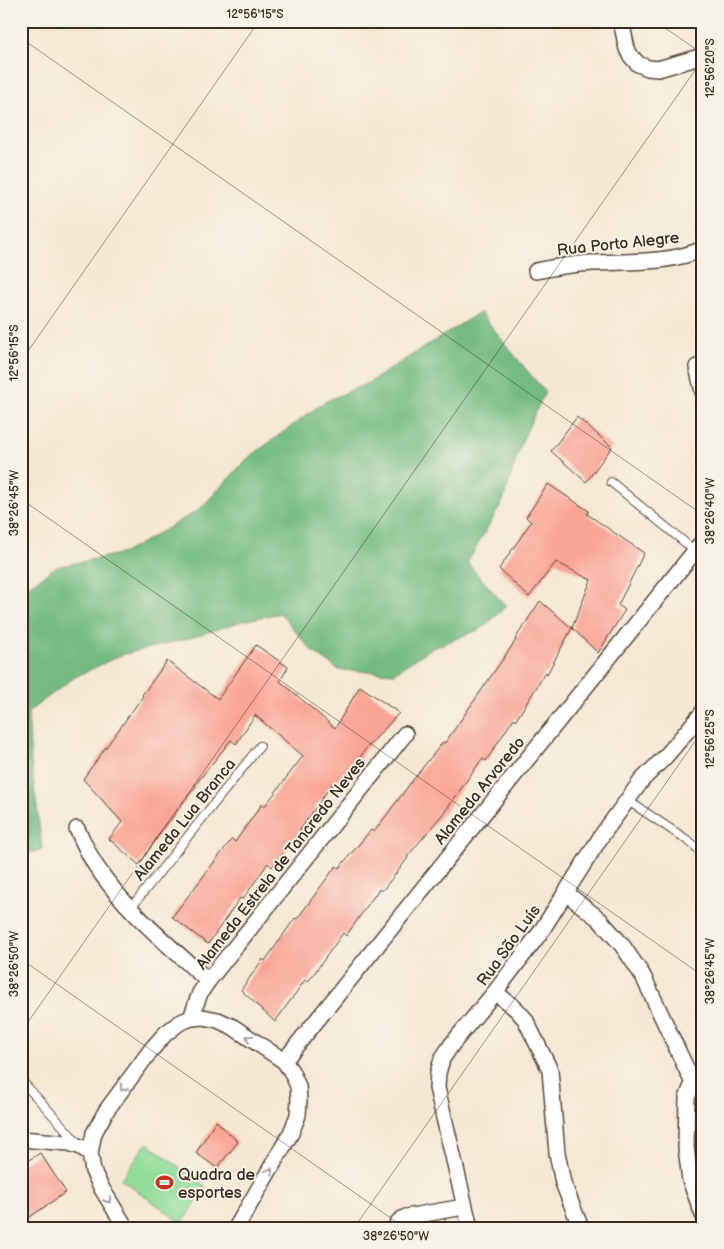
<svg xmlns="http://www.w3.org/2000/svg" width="724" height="1249" font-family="'Balsamiq Sans',sans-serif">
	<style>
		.green { fill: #90dd9a; stroke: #66845c }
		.forest { fill: #74bc82; stroke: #587350 }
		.building { fill: #f9a595 }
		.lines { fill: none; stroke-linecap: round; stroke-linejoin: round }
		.lane-casing { stroke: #574639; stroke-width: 10 }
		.street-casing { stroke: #574639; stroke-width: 18 }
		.lane { stroke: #fff; stroke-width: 8 }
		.street { stroke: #fff; stroke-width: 15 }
		.oneway { stroke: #a79f9a }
		.ticks { fill: none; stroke: #3b2a1e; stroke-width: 1; stroke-opacity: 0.45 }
		.labels { text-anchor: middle; stroke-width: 4; stroke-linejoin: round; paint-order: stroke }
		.street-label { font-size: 16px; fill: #3b2a1e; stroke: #f7f3e8 }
		.poi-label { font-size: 16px; fill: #3b2a1e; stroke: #f7f3e8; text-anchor: start }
		.neatline { fill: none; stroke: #3b2a1e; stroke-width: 2 }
		.ticks-label { font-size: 12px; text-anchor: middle; fill: #3b2a1e }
	</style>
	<rect width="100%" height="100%" fill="#f7f3e8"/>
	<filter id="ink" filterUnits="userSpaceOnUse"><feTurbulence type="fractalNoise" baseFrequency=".02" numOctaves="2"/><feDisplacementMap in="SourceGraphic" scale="10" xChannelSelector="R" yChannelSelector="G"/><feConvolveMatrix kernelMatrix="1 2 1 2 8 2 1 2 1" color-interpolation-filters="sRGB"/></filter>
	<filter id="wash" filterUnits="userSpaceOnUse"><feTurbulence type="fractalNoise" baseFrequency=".0096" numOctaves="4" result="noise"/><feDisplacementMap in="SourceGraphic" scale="20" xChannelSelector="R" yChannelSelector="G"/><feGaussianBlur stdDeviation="1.12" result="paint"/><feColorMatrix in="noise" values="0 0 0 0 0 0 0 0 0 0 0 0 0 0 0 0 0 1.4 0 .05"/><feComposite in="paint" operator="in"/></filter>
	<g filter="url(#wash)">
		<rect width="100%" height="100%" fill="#f5e8d3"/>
		<path class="green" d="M147,1143L206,1187L182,1223L121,1179Z"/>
		<path class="forest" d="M480,312L506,345L545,392L522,441L503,501L467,563L506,606L483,628L430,649L394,673L339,670L311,650L280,613L239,622L190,638L121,655L75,677L28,712L31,761L42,849L21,856V591L56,567L124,553L199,510L247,459L324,402L368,383Z"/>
		<g id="blocks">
			<g class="building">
				<path d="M577,417L612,447L586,482L551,451Z"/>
				<path d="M548,484L589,511L587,514L644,553L618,605L625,610L598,653L572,628L591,580L556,562L529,597L499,569L531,522L526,517Z"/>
				<path d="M540,601L572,628L547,674L546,672L516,720L514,718L486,761L482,759L446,810L407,857L408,858L382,891L379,889L346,936L343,933L308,982L305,980L275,1022L241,990L263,959L265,961L295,918L297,919L336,866L339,868L371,830L374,832L412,781L443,742L445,743L516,640L515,639Z"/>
				<path d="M256,645L288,667L280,681L335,728L360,686L399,713L364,751L341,791L332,784L300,830L301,831L272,867L268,863L243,899L240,898L208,944L172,917L232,839L235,842L262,804L265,806L303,756L255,715L236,744L231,740L195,785L196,786L168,823L167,822L139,865L109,839L122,822L83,779L143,696L142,695L167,661L218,699Z"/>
				<path d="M216,1121L238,1142L217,1168L196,1153Z"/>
				<path d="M40,1153L66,1192L27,1219L21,1211V1165Z"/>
			</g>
		</g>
	</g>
	<g filter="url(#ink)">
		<use href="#blocks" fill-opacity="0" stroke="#574639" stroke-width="1"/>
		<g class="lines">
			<defs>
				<g id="lane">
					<path d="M611,482L694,550"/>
					<path d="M627,800L690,842L703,853"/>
					<path d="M130,909L260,746"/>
					<path d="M21,1080L78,1143"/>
				</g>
				<g id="street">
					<path d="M621,21L627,49L630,55L638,64L648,68L658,69L703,56"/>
					<path d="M536,271C555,267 573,264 593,263C629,261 669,264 703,249"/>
					<path d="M697,367L703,392"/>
					<path d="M77,829C83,841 89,855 96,866C125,910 170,946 208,981"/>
					<path d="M566,893L599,919L622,945L643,976L693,1083"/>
					<path d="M495,992L516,1009L525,1019L550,1070L557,1153L563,1183L581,1228"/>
					<path d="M191,1018L200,993L208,981L405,734"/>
					<path d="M284,1061L703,541"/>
					<path d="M703,1077L693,1083L687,1098L686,1147L690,1180L703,1215"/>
					<path d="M21,1139L69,1143L81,1147L90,1153"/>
					<path d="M126,1228L102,1189L93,1171L90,1153L94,1133L106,1111L151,1050L165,1034L179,1023L191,1018L203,1017L218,1020L233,1027L284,1061L291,1071L298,1086L299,1100L298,1115L291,1133L236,1228"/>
					<path d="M396,1228C397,1222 400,1220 406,1217L464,1207"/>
					<path d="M470,1228L437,1088L438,1073L442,1059L452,1044L495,992L540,933L602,835L642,780L666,756L703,712"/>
				</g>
			</defs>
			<use href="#lane" class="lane-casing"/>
			<use href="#street" class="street-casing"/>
			<use href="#lane" class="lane"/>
			<use href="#street" class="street"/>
		</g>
		<defs><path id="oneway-chevron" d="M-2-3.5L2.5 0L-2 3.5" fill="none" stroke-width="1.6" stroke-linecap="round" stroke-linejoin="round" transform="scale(1.25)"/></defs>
		<g class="oneway">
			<use href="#oneway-chevron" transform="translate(249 1038) rotate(-147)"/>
			<use href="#oneway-chevron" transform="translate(123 1088) rotate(126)"/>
			<use href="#oneway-chevron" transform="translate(270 1171) rotate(-59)"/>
			<use href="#oneway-chevron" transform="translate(108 1200) rotate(58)"/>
		</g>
	</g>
	<path class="ticks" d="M655,21L703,54M21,38L703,515M21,361L259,21M21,499L703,976M21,959L405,1228M21,1032L703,59M354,1228L703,730"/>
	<defs>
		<symbol id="stadium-bare" viewBox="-9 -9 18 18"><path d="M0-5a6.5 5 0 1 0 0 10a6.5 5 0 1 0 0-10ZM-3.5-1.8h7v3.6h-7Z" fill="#c8321e" stroke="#f7f3e8" stroke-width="2.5" paint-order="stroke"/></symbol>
	</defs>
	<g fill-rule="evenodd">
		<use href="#stadium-bare" x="152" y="1170" width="25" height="25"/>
	</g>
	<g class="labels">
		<g class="street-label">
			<text transform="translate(618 243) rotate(-6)" y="6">Rua Porto Alegre</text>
			<text transform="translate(479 790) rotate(-51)" y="6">Alameda Arvoredo</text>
			<text transform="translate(184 819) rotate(-51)" y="6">Alameda Lua Branca</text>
			<text transform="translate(280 863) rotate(-52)" y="6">Alameda Estrela de Tancredo Neves</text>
			<text transform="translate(508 945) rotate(-54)" y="6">Rua São Luís</text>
		</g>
		<g class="poi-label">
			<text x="178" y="1180">Quadra de<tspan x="178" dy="18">esportes</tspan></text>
		</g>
	</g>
	<rect width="724" height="1249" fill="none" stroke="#f7f3e8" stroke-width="55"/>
	<rect x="28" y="28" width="668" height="1194" class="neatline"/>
	<g class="ticks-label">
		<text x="255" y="18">12°56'15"S</text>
		<text transform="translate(710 68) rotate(-90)" y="4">12°56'20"S</text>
		<text transform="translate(14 353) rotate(-90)" y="4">12°56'15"S</text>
		<text transform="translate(14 503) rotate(-90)" y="4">38°26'45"W</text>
		<text transform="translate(710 511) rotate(-90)" y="4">38°26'40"W</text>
		<text transform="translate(710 739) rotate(-90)" y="4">12°56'25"S</text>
		<text transform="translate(14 964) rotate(-90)" y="4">38°26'50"W</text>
		<text transform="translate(710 971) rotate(-90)" y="4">38°26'45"W</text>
		<text x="396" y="1240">38°26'50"W</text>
	</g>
</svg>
